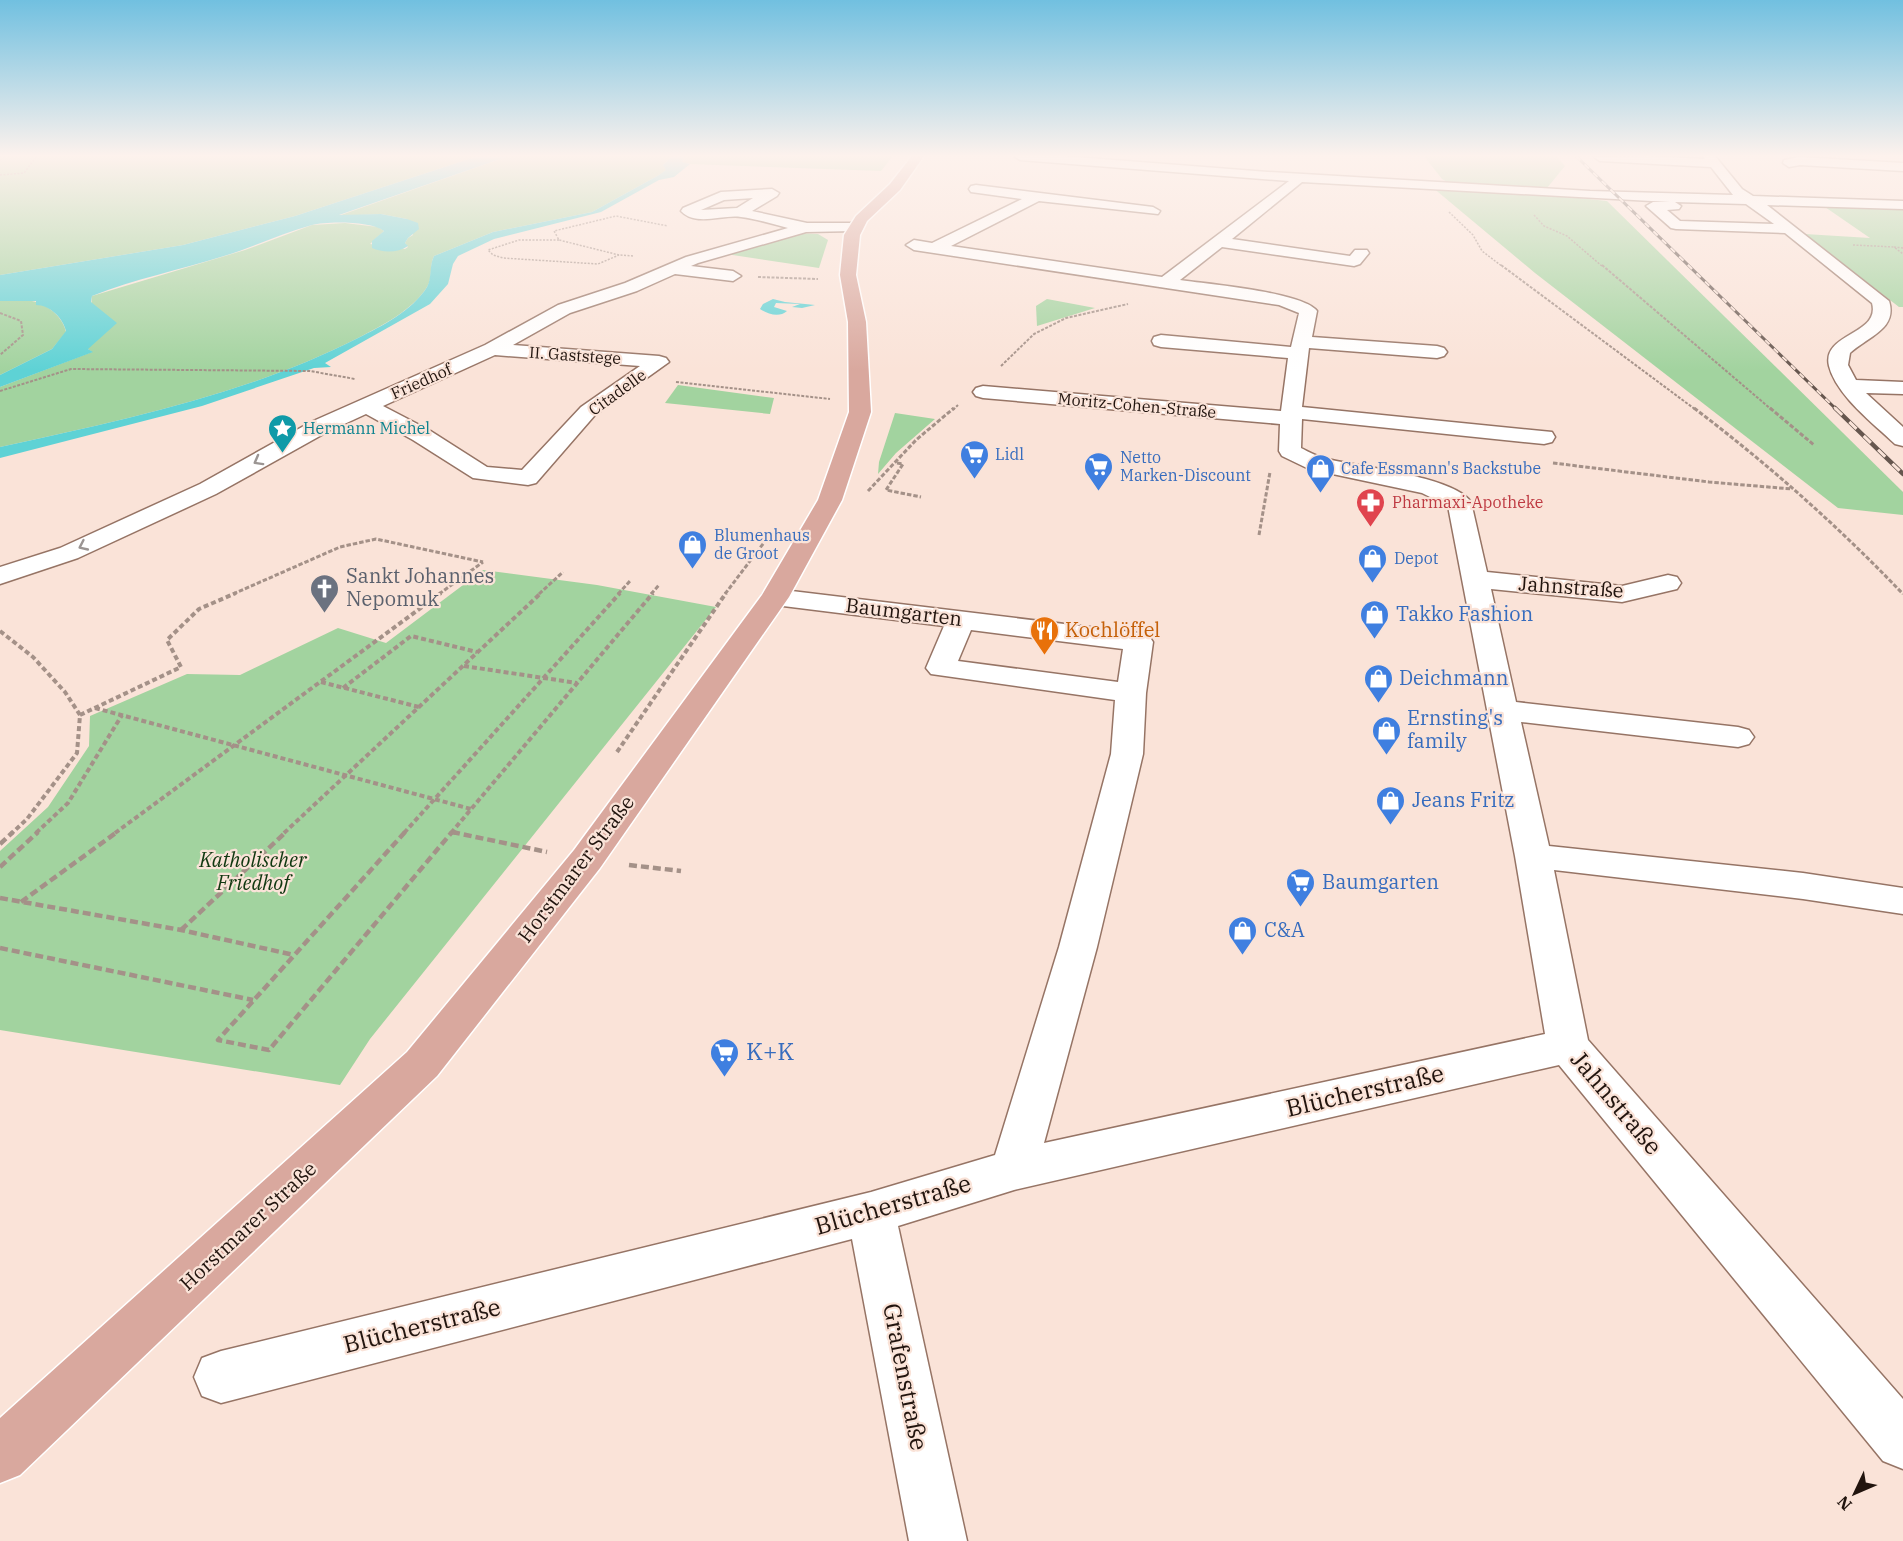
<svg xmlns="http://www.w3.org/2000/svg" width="1903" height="1541" font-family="'IBM Plex Serif',serif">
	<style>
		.green { fill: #a2d39f }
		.water { fill: #5ed2d5 }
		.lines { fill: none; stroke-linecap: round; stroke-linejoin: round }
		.minor-casing { stroke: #967465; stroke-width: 3 }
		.major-casing { stroke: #fff; stroke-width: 3 }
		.path-far4 { stroke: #a49188; stroke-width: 1.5; stroke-dasharray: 2 1.5; stroke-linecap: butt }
		.path-far3 { stroke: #a49188; stroke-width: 2; stroke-dasharray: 3 1.5; stroke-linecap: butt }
		.path-far2 { stroke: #a49188; stroke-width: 3; stroke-dasharray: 4.5 2; stroke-linecap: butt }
		.path-far1 { stroke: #a49188; stroke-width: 4; stroke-dasharray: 5 3; stroke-linecap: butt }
		.path { stroke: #a49188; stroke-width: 4.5; stroke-dasharray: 8 4; stroke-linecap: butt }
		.minor { fill: #fff; fill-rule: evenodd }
		.major { fill: #d9a89e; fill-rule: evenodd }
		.rail-far1-casing { stroke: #66564e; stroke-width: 3 }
		.rail-casing { stroke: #66564e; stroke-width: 4.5 }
		.rail-far1 { stroke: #fae3d8; stroke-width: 2; stroke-dasharray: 6; stroke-linecap: butt }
		.rail { stroke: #fae3d8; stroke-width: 3; stroke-dasharray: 10; stroke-linecap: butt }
		.oneway { stroke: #9b9593 }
		.labels { text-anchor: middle; stroke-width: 4.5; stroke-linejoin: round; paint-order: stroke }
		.far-street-label { font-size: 16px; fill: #21140e; stroke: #fae3d8 }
		.far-culture-label { font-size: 16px; fill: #0d838f; stroke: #fae3d8; text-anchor: start }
		.far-shop-label { font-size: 16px; fill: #366cbe; stroke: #fae3d8; text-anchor: start }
		.far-health-label { font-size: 16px; fill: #be3a42; stroke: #fae3d8; text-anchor: start }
		.worship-label { font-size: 20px; fill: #5b616d; stroke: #fae3d8; text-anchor: start }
		.street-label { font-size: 20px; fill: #21140e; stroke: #fae3d8 }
		.shop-label { font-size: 20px; fill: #366cbe; stroke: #fae3d8; text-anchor: start }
		.food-label { font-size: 20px; fill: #c56008; stroke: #fae3d8; text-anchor: start }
		.park-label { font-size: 20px; font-style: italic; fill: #103810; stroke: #fae3d8 }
		.near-shop-label { font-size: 24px; fill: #366cbe; stroke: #fae3d8; text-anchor: start }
		.near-street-label { font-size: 24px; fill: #21140e; stroke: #fae3d8 }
	</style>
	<rect width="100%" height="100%" fill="#fae3d8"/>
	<g class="green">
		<path d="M0,156H478L295,216L183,245L0,275Z"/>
		<path d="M509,156H672L663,165L667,170L659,175L592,212L493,232L434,256C429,266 433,278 427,287C413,310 381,326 358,338C246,395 122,420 0,447V387L92,352L88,349L92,296L245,250L312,225L345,223L378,227L384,231L370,244L405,249L408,247L405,243L408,238L413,235L407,219L381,214L338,216Z"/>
		<path d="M684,156H893L881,171L690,164L681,162Z"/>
		<path d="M1424,156H1556L1565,166L1547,188L1447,182L1442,179Z"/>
		<path d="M1432,187L1532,193L1607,201L1903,492V515L1838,508L1535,273Z"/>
		<path d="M1825,207L1903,209V307H1899L1805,234L1870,238Z"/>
		<path d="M796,233L818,234L828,240L819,268L726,254Z"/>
		<path d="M1047,299L1095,308L1037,326L1036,306Z"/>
		<path d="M24,300C42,300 62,314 66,332L52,349L0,375V301Z"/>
		<path d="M678,385L774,398L770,414L665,403Z"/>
		<path d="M895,413L935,419L896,453L878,474L879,462Z"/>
		<path d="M483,570L597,585L716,607L370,1039L340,1085L0,1030V851L48,807L89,746L90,716L187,674L240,675L338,628L386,643Z"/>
	</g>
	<g class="water">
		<path d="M478,156H509L339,215L381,214L407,219L418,223L419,229L408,238L405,243L408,246C398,253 383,253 372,248V241L384,231C371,221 327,221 312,225C282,233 254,247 224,256C180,270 134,279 92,296L91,302L117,323L88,349L93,352L0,387V375L52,349L66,331C63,318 50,305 36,305V301H0V275L183,245L295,216Z"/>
		<path d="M672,156H684L682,162L690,164L674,177L659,180L601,212L494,239L458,256L453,264L448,284L430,304L325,363L331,367L314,368L202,406L0,458V447C122,420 246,395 358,338C382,326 412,311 427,287C432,278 429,266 434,256L493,232L592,212L659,175L666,170L663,165Z"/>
		<path d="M773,299L785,302L815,305L802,308L792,307L800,304L776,303L774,307L787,311C779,318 768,314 760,309L763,304Z"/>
	</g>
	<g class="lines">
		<defs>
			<g id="minor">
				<path d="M1014,156H1063L1268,172L1590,191L1733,195L1711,167L1600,161L1594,157L1647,156L1705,159L1703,156H1715L1742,189L1753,196L1903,201V209L1767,205L1889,301C1898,329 1867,337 1850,353L1848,365L1856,380L1903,382V394L1866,393L1903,427V446L1895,444C1874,424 1836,395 1829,366C1821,333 1881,335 1872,303L1785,233L1676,229L1671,228L1646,206L1653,202H1670L1302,182L1232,239L1350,256L1355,250H1367L1369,253L1360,264L1354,266L1222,247L1180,280C1206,284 1303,292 1317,311L1312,337L1437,346L1444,348L1447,352L1444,356L1437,358L1309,348L1302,407L1552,432L1555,437L1552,442L1544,444L1302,419L1301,448C1309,452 1318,457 1327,459C1359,467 1453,476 1471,502L1487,572L1622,586L1668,575L1677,577L1681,583L1677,589L1622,602L1491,589L1516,702L1738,727L1749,730L1754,737L1749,744L1738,747L1521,722L1549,846L1803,873L1903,888V914L1803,899L1554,870L1588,1040L1903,1399V1469L1883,1461L1559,1065L1014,1190L898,1226L967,1541H909L852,1239L221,1403L202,1396L194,1377L202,1358L221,1351L871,1192L995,1155L1059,947L1111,754L1115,700L931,674L926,668L944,626L775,605L765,603L761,597L765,591L775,589L1139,633L1149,636L1153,642L1146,693L1143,754L1097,947L1044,1143L1545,1034L1515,856L1448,506L1422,493L1309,469L1282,456L1279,451L1280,424L983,398L976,396L973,392L976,388L983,386L1281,411L1288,358L1161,347L1154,345L1152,341L1154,337L1161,335L1291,347L1299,313L1279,305L914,250L906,245L914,240L932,243L1022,199L971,192L969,189L971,186L976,185L1153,207L1160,211L1158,214L1039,201L951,246L1162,277L1289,181L1020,160ZM1675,202L1746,204L1774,224L1680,221L1667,210L1679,209L1681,206ZM971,630L1123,649L1118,682L958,661Z"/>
				<path d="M1800,157L1903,163V171L1800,165L1789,167L1783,163L1784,160Z"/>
				<path d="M772,189L779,193L777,196L752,211L807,223H855L862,227L855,231L806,232L698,263L691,266L733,271L741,276L733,281L675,274L637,291L570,313L513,345L659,356L666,358L669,362L595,415L536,483L528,485L473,478L413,440L366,414L327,432L216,494L78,558L0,584V567L60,548L200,484L311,422L485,345L558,305L625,283L686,257L788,228C773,224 757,219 741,217C723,214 696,227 681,211L683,208L721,192ZM753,198L737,208L701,210L724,200ZM495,355L640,366L581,407L522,470L487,467L429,430L383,406Z"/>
			</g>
			<path id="major" d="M912,156H924L900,190L867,221L860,235L856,275L866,322L871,412L842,500L789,597L600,868L437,1076L20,1475L0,1483V1418L407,1052L574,850L762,595L818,500L849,412L848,322L840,275L844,235L856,216L890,184Z"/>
		</defs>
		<use href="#minor" class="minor-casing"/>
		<use href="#major" class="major-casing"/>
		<g class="path-far4">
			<path d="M0,160L4,156"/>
			<path d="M0,175L24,173L37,156"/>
			<path d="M1449,212L1473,235L1482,251L1503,267"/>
			<path d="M1534,215L1544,226L1567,236L1603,267"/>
			<path d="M559,240H519L488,250L493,255L503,258L598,264L619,255"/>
			<path d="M1853,245L1894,247"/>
			<path d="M1903,248L1894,247L1903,254"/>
			<path d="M633,256L619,255L559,240L554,231L616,216L668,226"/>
		</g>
		<g class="path-far3">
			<path d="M1501,265L1696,410"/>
			<path d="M1602,265L1772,410"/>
			<path d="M758,277L818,279"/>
			<path d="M0,313L21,321L23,335L0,355"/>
			<path d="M1001,366L1034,334L1066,318L1128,304"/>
			<path d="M676,382L830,399"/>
			<path d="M0,391L71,369L310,371L355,379"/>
			<path d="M953,410L958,405"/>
		</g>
		<g class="path-far2">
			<path d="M1694,408C1769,465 1838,526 1903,594"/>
			<path d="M1770,408L1814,445"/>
			<path d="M897,463L903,464L886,490L921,497"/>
			<path d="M1553,463L1709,482L1792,489"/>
			<path d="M868,491L916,440L954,408"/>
			<path d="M1259,535L1270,472"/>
			<path d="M233,594L340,547L376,539L483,562"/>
			<path d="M439,594L483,562"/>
			<path d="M539,594L563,572"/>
			<path d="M618,594L630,581"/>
			<path d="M651,594L659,585"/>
			<path d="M725,594L772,532"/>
		</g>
		<g class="path-far1">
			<path d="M0,631L33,657L65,692L80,715L77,753L27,819L12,833"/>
			<path d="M464,666L577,683"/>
			<path d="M321,682L419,707"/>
			<path d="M343,688L411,636L477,652"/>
			<path d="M95,708L471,809"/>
			<path d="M80,715L181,667L167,640L199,609L236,593"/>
			<path d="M617,752L726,593"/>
			<path d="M452,832L457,833"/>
			<path d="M36,833L68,803L122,715"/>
			<path d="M115,833L441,593"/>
			<path d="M284,833L541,593"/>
			<path d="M404,833L620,593"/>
			<path d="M451,833L653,593"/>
		</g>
		<g class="path">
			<path d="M405,832L218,1040L269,1050L452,832"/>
			<path d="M452,832L547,852"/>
			<path d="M0,844L13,832"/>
			<path d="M629,865L681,871"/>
			<path d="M0,867L38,832"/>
			<path d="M0,898L181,930L294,955"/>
			<path d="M21,902L117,832"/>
			<path d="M181,930L286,832"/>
			<path d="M0,948L253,1000"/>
		</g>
		<use href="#minor" class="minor"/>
		<use href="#major" class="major"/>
		<defs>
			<path id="rail-far1" d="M1576,156L1837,410"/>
			<path id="rail" d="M1835,408L1903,474"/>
		</defs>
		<use href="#rail-far1" class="rail-far1-casing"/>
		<use href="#rail" class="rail-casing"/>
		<use href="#rail-far1" class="rail-far1"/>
		<use href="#rail" class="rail"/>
	</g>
	<defs><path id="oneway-chevron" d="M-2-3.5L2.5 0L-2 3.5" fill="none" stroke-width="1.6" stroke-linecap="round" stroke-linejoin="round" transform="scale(1.5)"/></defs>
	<g class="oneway">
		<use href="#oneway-chevron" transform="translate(258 461) rotate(151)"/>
		<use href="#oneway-chevron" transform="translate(83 546) rotate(155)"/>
	</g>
	<linearGradient id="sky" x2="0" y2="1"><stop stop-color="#71c0e0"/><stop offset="0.42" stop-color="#fdf2ed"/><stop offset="1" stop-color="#fdf2ed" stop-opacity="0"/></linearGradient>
	<rect width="1903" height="371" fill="url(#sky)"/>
	<defs>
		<symbol id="sight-pin" viewBox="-11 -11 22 30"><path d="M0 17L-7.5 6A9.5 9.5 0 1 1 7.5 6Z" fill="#0f9aa8" stroke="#fae3d8"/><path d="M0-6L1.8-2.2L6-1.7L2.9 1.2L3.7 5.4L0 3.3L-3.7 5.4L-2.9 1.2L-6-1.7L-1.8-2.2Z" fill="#fff"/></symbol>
		<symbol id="supermarket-pin" viewBox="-11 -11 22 30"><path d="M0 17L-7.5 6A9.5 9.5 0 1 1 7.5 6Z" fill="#3f7fe0" stroke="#fae3d8"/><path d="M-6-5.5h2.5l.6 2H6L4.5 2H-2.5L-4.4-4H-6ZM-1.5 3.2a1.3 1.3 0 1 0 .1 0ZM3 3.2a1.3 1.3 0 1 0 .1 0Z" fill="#fff"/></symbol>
		<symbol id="shop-pin" viewBox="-11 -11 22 30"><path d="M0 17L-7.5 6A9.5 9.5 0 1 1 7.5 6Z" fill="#3f7fe0" stroke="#fae3d8"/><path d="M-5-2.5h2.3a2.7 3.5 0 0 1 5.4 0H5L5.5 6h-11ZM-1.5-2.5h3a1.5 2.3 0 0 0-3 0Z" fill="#fff"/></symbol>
		<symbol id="pharmacy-pin" viewBox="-11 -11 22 30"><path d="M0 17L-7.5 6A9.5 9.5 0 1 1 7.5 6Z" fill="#e0444e" stroke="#fae3d8"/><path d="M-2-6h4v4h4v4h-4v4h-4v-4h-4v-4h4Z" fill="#fff"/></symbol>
		<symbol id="church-pin" viewBox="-11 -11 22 30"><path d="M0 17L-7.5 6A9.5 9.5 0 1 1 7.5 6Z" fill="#6b7280" stroke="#fae3d8"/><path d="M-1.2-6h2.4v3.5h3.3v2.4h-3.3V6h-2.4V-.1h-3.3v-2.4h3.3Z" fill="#fff"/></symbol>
		<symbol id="restaurant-pin" viewBox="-11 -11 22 30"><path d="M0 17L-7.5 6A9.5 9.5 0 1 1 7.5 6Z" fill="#e8710a" stroke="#fae3d8"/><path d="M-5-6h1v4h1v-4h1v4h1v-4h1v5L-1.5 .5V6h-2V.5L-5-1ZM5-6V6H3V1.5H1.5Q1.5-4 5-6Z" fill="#fff"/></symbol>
	</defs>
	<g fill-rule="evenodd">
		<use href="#sight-pin" x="266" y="412" width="33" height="45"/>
		<use href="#supermarket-pin" x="958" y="438" width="33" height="45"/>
		<use href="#supermarket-pin" x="1082" y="450" width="33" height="45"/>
		<use href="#shop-pin" x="1304" y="452" width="33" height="45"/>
		<use href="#pharmacy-pin" x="1354" y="486" width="33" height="45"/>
		<use href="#shop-pin" x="676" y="528" width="33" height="45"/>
		<use href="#shop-pin" x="1356" y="542" width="33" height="45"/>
		<use href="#church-pin" x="308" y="572" width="33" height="45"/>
		<use href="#shop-pin" x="1358" y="598" width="33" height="45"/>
		<use href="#restaurant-pin" x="1028" y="614" width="33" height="45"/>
		<use href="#shop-pin" x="1362" y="662" width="33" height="45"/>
		<use href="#shop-pin" x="1370" y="714" width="33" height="45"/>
		<use href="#shop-pin" x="1374" y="784" width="33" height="45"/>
		<use href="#supermarket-pin" x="1284" y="866" width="33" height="45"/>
		<use href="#shop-pin" x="1226" y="914" width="33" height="45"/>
		<use href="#supermarket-pin" x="708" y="1036" width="33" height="45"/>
	</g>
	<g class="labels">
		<g class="far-street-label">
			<text transform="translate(575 355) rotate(4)" y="6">II. Gaststege</text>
			<text transform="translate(421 381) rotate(-24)" y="6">Friedhof</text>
			<text transform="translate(617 392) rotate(-36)" y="6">Citadelle</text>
			<text transform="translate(1137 405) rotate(5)" y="6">Moritz-Cohen-Straße</text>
		</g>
		<g class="far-culture-label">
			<text x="303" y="434">Hermann Michel</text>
		</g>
		<g class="far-shop-label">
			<text x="995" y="460">Lidl</text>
			<text x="1120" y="463">Netto<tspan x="1120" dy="18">Marken-Discount</tspan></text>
			<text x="1341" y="474">Cafe Essmann's Backstube</text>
			<text x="714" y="541">Blumenhaus<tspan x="714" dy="18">de Groot</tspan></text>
			<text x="1394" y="564">Depot</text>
		</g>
		<g class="far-health-label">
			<text x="1392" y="508">Pharmaxi-Apotheke</text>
		</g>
		<g class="worship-label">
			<text x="346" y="583">Sankt Johannes<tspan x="346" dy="23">Nepomuk</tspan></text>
		</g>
		<g class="street-label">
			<text transform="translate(1571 587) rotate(4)" y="7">Jahnstraße</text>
			<text transform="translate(904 612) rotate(7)" y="7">Baumgarten</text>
			<text transform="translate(576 869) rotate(-53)" y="7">Horstmarer Straße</text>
			<text transform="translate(248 1226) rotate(-43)" y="7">Horstmarer Straße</text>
		</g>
		<g class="shop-label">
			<text x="1396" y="621">Takko Fashion</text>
			<text x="1399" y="685">Deichmann</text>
			<text x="1407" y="725">Ernsting's<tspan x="1407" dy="23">family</tspan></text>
			<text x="1412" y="807">Jeans Fritz</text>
			<text x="1322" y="889">Baumgarten</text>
			<text x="1264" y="937">C&amp;A</text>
		</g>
		<g class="food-label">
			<text x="1065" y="637">Kochlöffel</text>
		</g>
		<g class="park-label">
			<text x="253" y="867">Katholischer<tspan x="253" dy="23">Friedhof</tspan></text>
		</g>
		<g class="near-shop-label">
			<text x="746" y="1060">K+K</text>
		</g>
		<g class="near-street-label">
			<text transform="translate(1365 1091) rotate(-13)" y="8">Blücherstraße</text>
			<text transform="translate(1616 1103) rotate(50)" y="8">Jahnstraße</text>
			<text transform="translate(893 1205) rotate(-16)" y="8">Blücherstraße</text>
			<text transform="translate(422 1326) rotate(-14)" y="8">Blücherstraße</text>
			<text transform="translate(905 1377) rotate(79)" y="8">Grafenstraße</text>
		</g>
	</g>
	<g transform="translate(1855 1493) rotate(226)" stroke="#fae3d8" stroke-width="4.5" paint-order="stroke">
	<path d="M0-4.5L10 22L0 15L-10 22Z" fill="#21140e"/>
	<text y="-9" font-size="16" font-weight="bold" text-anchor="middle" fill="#21140e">N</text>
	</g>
</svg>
